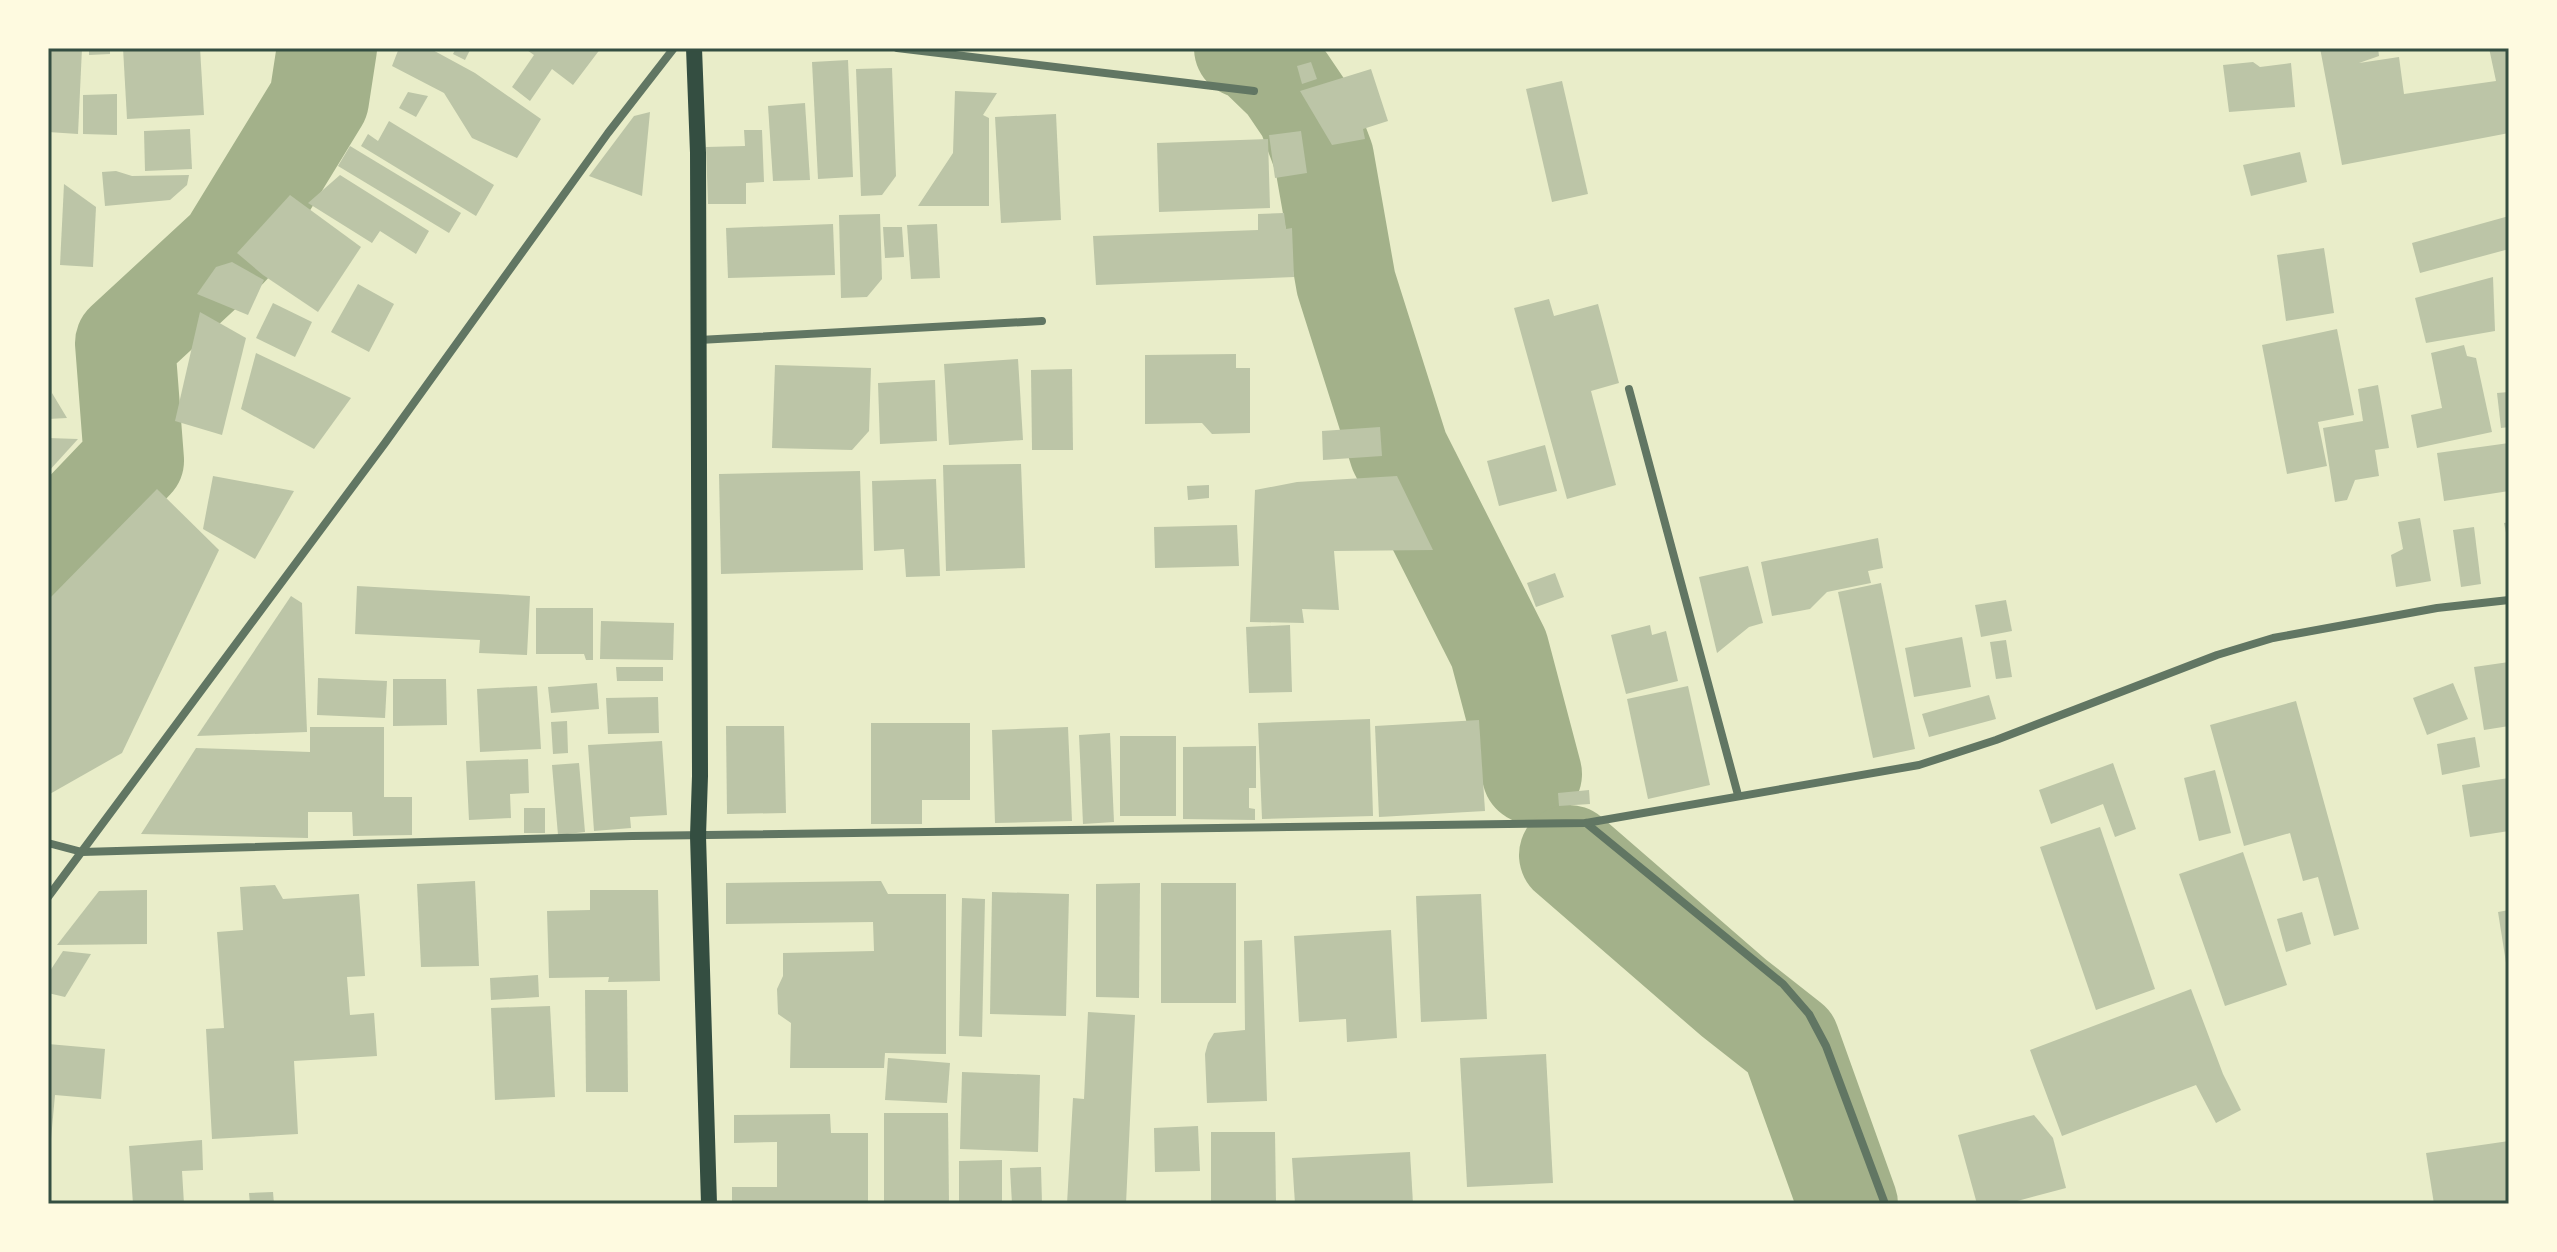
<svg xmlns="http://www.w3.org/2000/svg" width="2557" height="1252" font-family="Bitter,serif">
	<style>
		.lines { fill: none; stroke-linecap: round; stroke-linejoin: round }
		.river { stroke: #a3b18a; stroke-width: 100 }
		.building { fill: #bcc5a7 }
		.minor { stroke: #617663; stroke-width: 8 }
		.secondary { stroke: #344e41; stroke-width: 16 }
		.neatline { fill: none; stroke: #344e41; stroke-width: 3 }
	</style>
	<rect width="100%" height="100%" fill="#e9edc9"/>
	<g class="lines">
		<g class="river">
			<path d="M1244,48L1255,52L1286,82L1307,113L1324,158L1346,283L1399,451L1499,649L1532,774"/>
			<path d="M48,550L134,460L125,343L229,247L319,100L327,48"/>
			<path d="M1569,855L1734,998L1790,1042L1848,1204"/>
		</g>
	</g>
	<g class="building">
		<path d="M48,48H82L78,134L48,132Z"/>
		<path d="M89,48H110V54L89,55Z"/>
		<path d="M123,48H200L204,115L127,119Z"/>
		<path d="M399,48H429L475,73L541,119L517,158L472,138L444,93L392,66Z"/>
		<path d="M456,48H471L465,60L453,54Z"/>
		<path d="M524,48H601L573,85L552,69L530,101L512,87L534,55Z"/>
		<path d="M2320,48H2378L2379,56L2359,63L2399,57L2404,94L2496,81L2489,48H2509V133L2342,165Z"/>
		<path d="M848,60L853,177L818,179L812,62Z"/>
		<path d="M1311,62L1317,79L1302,84L1297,66Z"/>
		<path d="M2253,62L2260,67L2291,63L2295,107L2229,112L2223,65Z"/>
		<path d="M892,68L896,176L882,195L861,196L856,69Z"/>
		<path d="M1371,69L1388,121L1363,129L1365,139L1332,145L1300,91Z"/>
		<path d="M1562,81L1588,194L1552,202L1526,89Z"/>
		<path d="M955,91L997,93L983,115L989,118V206H918L953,153Z"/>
		<path d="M408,92L428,96L416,117L399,108Z"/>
		<path d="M117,94V135L83,134V95Z"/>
		<path d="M805,103L810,180L773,181L768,106Z"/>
		<path d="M650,112L642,196L589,176L634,116Z"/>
		<path d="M1056,114L1061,220L1001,223L995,117Z"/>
		<path d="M389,121L494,185L476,216L361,146L368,134L378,141Z"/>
		<path d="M190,129L192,169L145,171L144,131Z"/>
		<path d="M744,130H762L764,182L746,183V204H708L706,147L745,146Z"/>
		<path d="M1301,131L1307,173L1275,178L1269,135Z"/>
		<path d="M1268,139L1270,208L1159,212L1157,143Z"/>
		<path d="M350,146L461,213L449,233L338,166Z"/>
		<path d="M2300,152L2307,182L2251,196L2243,165Z"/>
		<path d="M116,171L132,176L189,175L187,185L170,200L105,206L102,172Z"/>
		<path d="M340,175L429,231L416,254L380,231L372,243L308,203Z"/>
		<path d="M64,184L96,207L93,267L60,265Z"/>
		<path d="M290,195L361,247L318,312L263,275L237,253Z"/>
		<path d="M1284,213L1286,229L1292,228L1294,277L1096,285L1093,236L1258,230V214Z"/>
		<path d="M880,214L882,279L867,297L841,298L839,215Z"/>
		<path d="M2509,216V249L2420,273L2412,243Z"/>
		<path d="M833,224L835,275L728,278L726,228Z"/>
		<path d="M937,224L940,278L911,279L907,225Z"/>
		<path d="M883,227H902L904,257L885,258Z"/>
		<path d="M2324,248L2334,313L2286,321L2277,255Z"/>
		<path d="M48,251H51L52,393L67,418L48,419Z"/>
		<path d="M232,262L264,280L248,315L197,294L216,267Z"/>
		<path d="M2493,277L2495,331L2426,343L2415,298Z"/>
		<path d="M358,284L394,304L369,352L331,332Z"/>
		<path d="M1549,299L1554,316L1598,304L1619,383L1591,391L1616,485L1567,499L1514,308Z"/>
		<path d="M273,303L312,322L295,357L256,338Z"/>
		<path d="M200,312L246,338L222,435L175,421Z"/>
		<path d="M2337,329L2354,415L2318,422L2327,466L2287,474L2262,345Z"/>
		<path d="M2464,345L2467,356L2476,358L2492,432L2417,448L2411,415L2442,408L2431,353Z"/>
		<path d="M256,353L351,398L314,449L241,409Z"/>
		<path d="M1236,354V368H1250V433L1212,434L1202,423L1145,424V355Z"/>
		<path d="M1018,359L1023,440L949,445L944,364Z"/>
		<path d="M775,365L871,368L869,431L852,450L772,448Z"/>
		<path d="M1072,369L1073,450H1032L1031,370Z"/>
		<path d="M935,380L937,441L880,444L878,383Z"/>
		<path d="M2378,385L2389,448L2375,450L2379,476L2355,480L2347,500L2335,502L2323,428L2363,421L2358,389Z"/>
		<path d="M2509,392V427L2501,428L2497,393Z"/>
		<path d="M1380,427L1382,456L1323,460L1322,431Z"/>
		<path d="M48,438L78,439L48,472Z"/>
		<path d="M2509,443V491L2444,501L2437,453Z"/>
		<path d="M1545,445L1557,491L1499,506L1487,461Z"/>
		<path d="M1021,464L1025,568L946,571L943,465Z"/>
		<path d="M860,471L863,570L721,574L719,474Z"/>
		<path d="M213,476L294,491L255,559L203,529Z"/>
		<path d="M1397,476L1433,550L1334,551L1339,610L1302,609L1304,623L1250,622L1255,490L1297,482Z"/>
		<path d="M936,479L940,576L906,577L904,549L874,551L872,481Z"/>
		<path d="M1209,485V498L1188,500L1187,486Z"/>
		<path d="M157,489L219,550L122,753L48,795V600Z"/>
		<path d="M2420,518L2431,581L2396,587L2391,555L2403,549L2398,522Z"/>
		<path d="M2509,522V541L2508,542L2504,523Z"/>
		<path d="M1237,525L1239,566L1155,568L1154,527Z"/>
		<path d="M2474,527L2481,584L2461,587L2453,530Z"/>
		<path d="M1878,538L1883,568L1868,571L1871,583L1827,592L1810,609L1772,616L1761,562Z"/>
		<path d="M1748,566L1763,623L1749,627L1717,653L1699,577Z"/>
		<path d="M1555,573L1564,597L1536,607L1527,583Z"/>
		<path d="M1881,583L1915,749L1873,758L1838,592Z"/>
		<path d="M357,586L530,596L527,655L479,653L480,640L355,634Z"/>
		<path d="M291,596L302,603L307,732L197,736Z"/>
		<path d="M2006,600L2012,631L1981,637L1975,605Z"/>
		<path d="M536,608H593V660H586L584,654H536Z"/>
		<path d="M601,621L674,623L673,660L600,659Z"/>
		<path d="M1290,625L1292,692L1249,693L1246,627Z"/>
		<path d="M1650,625L1652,635L1666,631L1678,681L1626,694L1611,635Z"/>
		<path d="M1962,637L1971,687L1914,697L1905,648Z"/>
		<path d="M2006,640L2012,677L1996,679L1990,642Z"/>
		<path d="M2509,662V726L2484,730L2474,667Z"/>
		<path d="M616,667H663V681H617Z"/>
		<path d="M318,678L387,681L385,718L317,715Z"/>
		<path d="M393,679H446L447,725L393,726Z"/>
		<path d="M597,683L599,709L551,713L548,687Z"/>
		<path d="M2453,683L2468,719L2427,735L2413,698Z"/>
		<path d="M537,686L541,749L480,752L477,689Z"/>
		<path d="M1688,686L1710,785L1648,799L1627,699Z"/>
		<path d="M1989,695L1996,719L1929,737L1922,714Z"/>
		<path d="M658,697L659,733L608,734L606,698Z"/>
		<path d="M2296,701L2359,929L2334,936L2318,877L2303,881L2290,833L2244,846L2210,725Z"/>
		<path d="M1370,719L1373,816L1262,819L1258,723Z"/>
		<path d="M1479,720L1485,811L1379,817L1375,726Z"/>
		<path d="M567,721L568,753L553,754L551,722Z"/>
		<path d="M871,723H970V800H922V824H871Z"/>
		<path d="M726,726H784L786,813L727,814Z"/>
		<path d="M310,727H384V797H412V835L353,836L352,812H308V838L141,834L196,748L310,752Z"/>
		<path d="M1068,727L1072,821L995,823L992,730Z"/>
		<path d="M1110,733L1114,822L1083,824L1079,735Z"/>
		<rect x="1120" y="736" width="56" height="80"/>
		<path d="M2475,737L2480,767L2442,775L2437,744Z"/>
		<path d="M662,741L667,815L630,817L631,828L594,831L588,745Z"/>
		<path d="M1256,746V788H1249V808L1255,809V820L1183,819V747Z"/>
		<path d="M528,759L529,793L510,794L511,818L469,820L466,761Z"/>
		<path d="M579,763L585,832L558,835L552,765Z"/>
		<path d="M2113,763L2136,829L2115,837L2103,804L2051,824L2039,790Z"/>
		<path d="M2215,770L2231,833L2199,841L2184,778Z"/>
		<path d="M2509,778V831L2470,837L2462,785Z"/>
		<path d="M1589,790L1590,804L1559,806L1558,793Z"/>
		<rect x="524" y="808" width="21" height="25"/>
		<path d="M2100,827L2155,989L2096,1010L2040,847Z"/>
		<path d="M2243,852L2287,985L2225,1006L2179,874Z"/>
		<path d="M475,881L479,966L421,967L417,884Z"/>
		<path d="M881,881L888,894H946V1054L885,1053L884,1068H790L791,1023L778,1014L777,989L783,976V953L874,951L873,922L726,924V883Z"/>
		<path d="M1140,883L1139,998L1096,997V884Z"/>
		<rect x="1161" y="883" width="75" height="120"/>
		<path d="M275,885L283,899L359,894L365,976L347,977L350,1015L374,1013L377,1056L294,1061L298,1134L212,1139L206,1029L224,1028L217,932L243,930L240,887Z"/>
		<path d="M147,890V944L57,945L99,891Z"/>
		<path d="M590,890H658L660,981L608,982L609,977L549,978L547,911L590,910Z"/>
		<path d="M992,892L1069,894L1066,1016L990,1014Z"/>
		<path d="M1481,894L1487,1019L1421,1022L1416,896Z"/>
		<path d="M962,898L985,899L982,1037L959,1036Z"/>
		<path d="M2509,910V969H2507L2498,912Z"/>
		<path d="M2302,912L2311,944L2286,952L2277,919Z"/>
		<path d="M1391,930L1397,1038L1347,1042L1346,1019L1299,1022L1294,936Z"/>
		<path d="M1262,940L1267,1101L1207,1103L1205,1054L1208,1043L1214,1033L1245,1030L1244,941Z"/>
		<path d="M63,951L91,954L65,997L48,993V974Z"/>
		<path d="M538,975L539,997L491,1000L490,978Z"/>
		<path d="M2191,989L2223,1074L2241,1110L2216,1123L2196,1085L2062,1136L2030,1050Z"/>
		<path d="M585,990H627L628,1092H586Z"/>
		<path d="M550,1006L555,1097L495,1100L491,1008Z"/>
		<path d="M1088,1012L1135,1015L1126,1204H1067L1073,1098L1084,1099Z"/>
		<path d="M48,1044L105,1049L101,1099L55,1095L50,1150H48Z"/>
		<path d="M1546,1054L1553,1183L1467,1187L1460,1058Z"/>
		<path d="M888,1058L950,1063L947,1103L885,1100Z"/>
		<path d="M962,1072L1040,1075L1038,1152L960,1149Z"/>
		<path d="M884,1113H948L949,1204H884Z"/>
		<path d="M830,1114L831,1133H868V1204H732V1187H777V1142L734,1143V1115Z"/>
		<path d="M2034,1115L2053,1138L2066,1188L2006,1204H1977L1958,1135Z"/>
		<path d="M1198,1126L1200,1171L1155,1172L1154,1128Z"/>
		<path d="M1211,1132H1275L1276,1204H1211Z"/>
		<path d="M202,1140L203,1170L182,1171L184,1204H133L129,1146Z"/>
		<path d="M2509,1141V1204H2434L2426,1153Z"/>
		<path d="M1410,1152L1413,1204H1295L1292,1158Z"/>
		<path d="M1002,1160V1204H959V1161Z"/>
		<path d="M1041,1167L1042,1204H1012L1010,1168Z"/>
		<path d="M273,1192L274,1204H250L249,1193Z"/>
	</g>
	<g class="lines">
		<g class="minor">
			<path d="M897,48L1254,91"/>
			<path d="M699,340L1042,321"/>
			<path d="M1629,389L1738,795"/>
			<path d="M1586,823L1783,984L1809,1014L1826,1046L1885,1204"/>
			<path d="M48,843L82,852L632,836L1586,823L1919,765L1996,740L2217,655L2273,638L2437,608L2509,600"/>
			<path d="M48,897L385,443L608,133L674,48"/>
		</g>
		<path class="secondary" d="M694,48L698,153L700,776L698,836L709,1204"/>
	</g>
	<rect width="2557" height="1252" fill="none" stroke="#fefae0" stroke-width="100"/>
	<rect x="50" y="50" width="2457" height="1152" class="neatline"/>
</svg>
